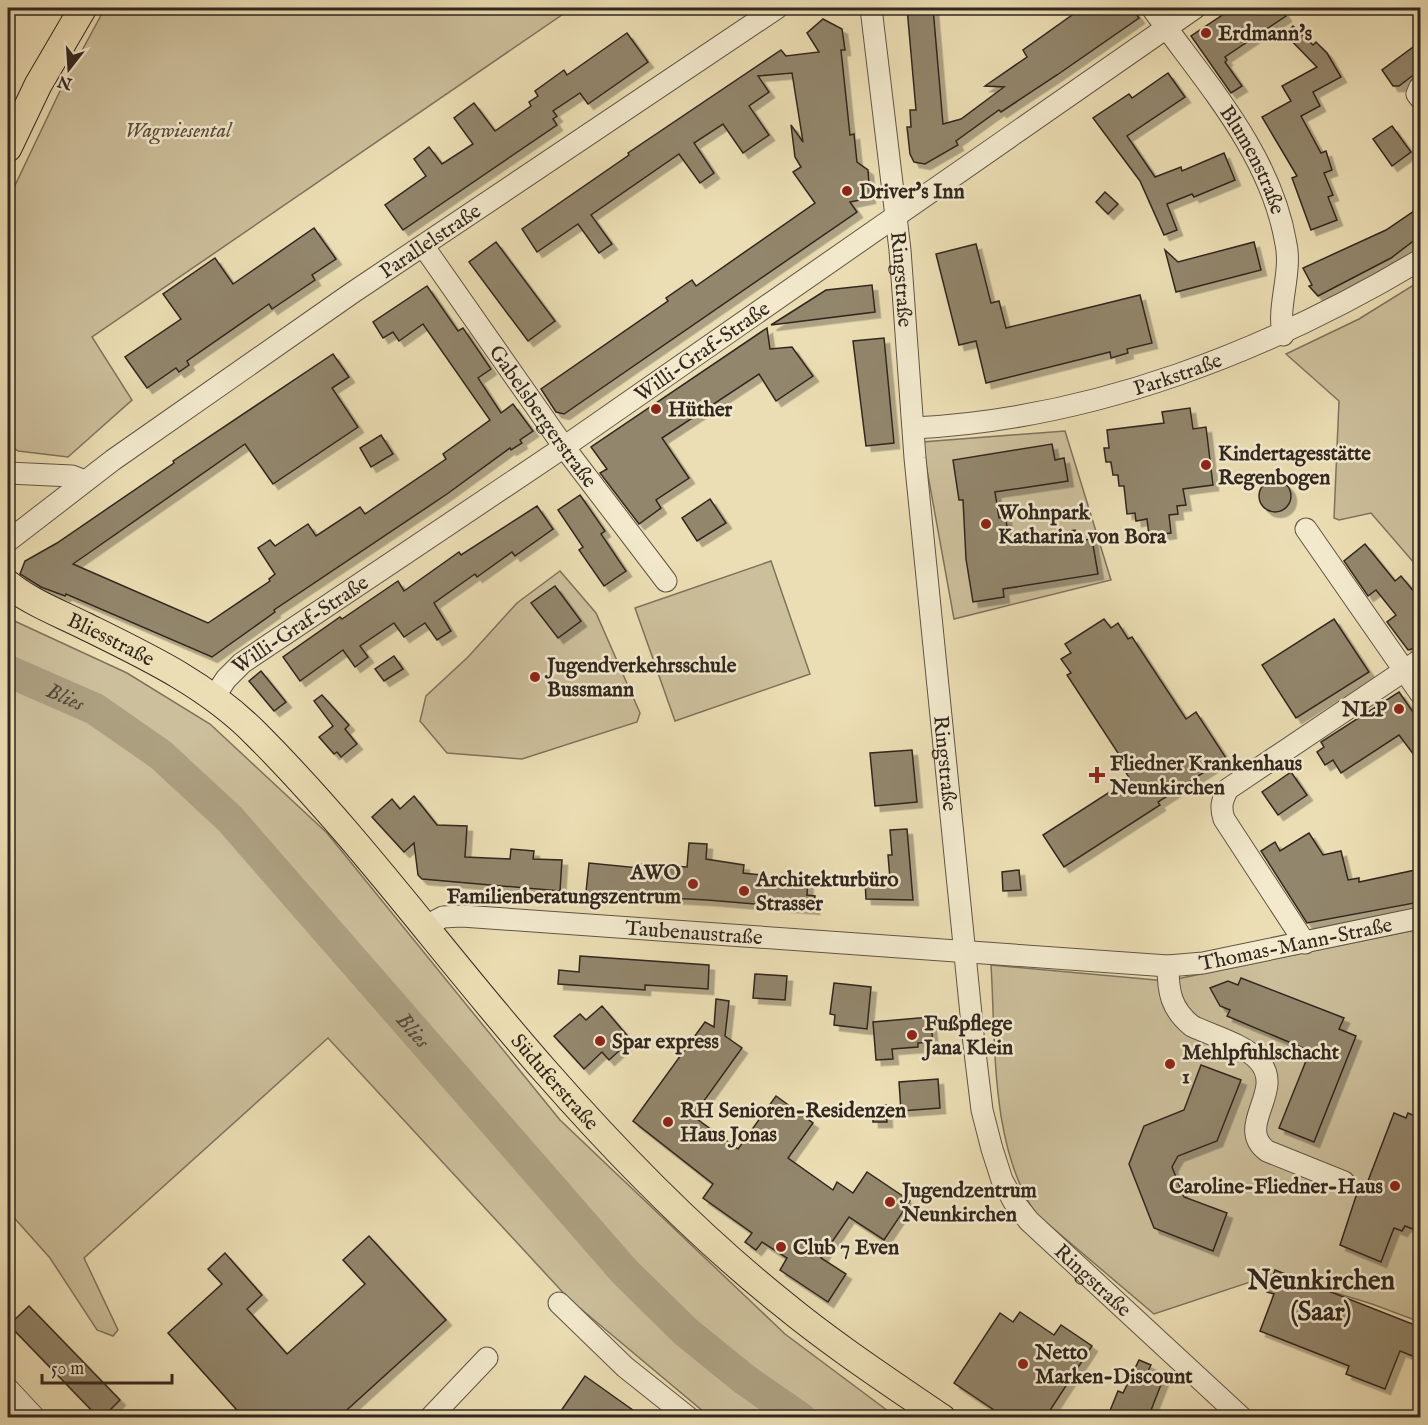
<svg xmlns="http://www.w3.org/2000/svg" width="1428" height="1425" font-family="'IM FELL English',serif">
	<style>
		.green { fill: #ccbf9b; stroke: #7e735d; stroke-width: 1.5 }
		.lines { fill: none; stroke-linecap: round; stroke-linejoin: round }
		.river { stroke: #aca081; stroke-width: 32 }
		.building { fill: #92866c; stroke: #31271f; stroke-width: 1.5; filter: url(#shadow) }
		.minor-casing { stroke: #605544; stroke-width: 23 }
		.major-casing { stroke: #31271f; stroke-width: 29 }
		.minor { stroke: #f3eace; stroke-width: 21 }
		.major { stroke: #ecdeb4; stroke-width: 27 }
		.poi-dot { fill: #8f2418; stroke: #f3eace; stroke-width: 2 }
		.labels { text-anchor: middle; stroke-width: 5; stroke-linejoin: round; paint-order: stroke }
		.poi-label { font-size: 21px; font-weight: bold; fill: #31271f; stroke: #f3eace; text-anchor: start }
		.park-label { font-size: 21px; font-style: italic; fill: #584d3e; stroke: #f3eace }
		.street-label { font-size: 21px; fill: #31271f; stroke: #f3eace }
		.water-label { font-size: 22px; font-style: italic; fill: #564b3c; stroke: #f3eace }
		.district-label { font-size: 27px; font-weight: bold; fill: #31271f; stroke: #f3eace }
	</style>
	<defs>
		<filter id="shadow"><feDropShadow dx="5.5" dy="5.5" stdDeviation="0" flood-color="#0004"/></filter>
	</defs>
	<rect width="100%" height="100%" fill="#ecdeb4"/>
	<filter id="stains"><feTurbulence type="fractalNoise" baseFrequency=".00333" numOctaves="4"/><feColorMatrix values="0 0 0 0 .2 0 0 0 0 .09 0 0 0 0 .02 0 0 0 .5 -.17"/></filter>
	<radialGradient id="worn" r=".72"><stop offset=".6" stop-color="#630" stop-opacity="0"/><stop offset="1" stop-color="#630" stop-opacity=".3"/></radialGradient>
	<g class="green">
		<path d="M105,8H572L92,337L132,400L68,457L18,451L8,443V200L59,93Z"/>
		<path d="M1420,281V559L1415,564L1371,513L1339,520L1334,518L1339,401L1286,354L1359,319Z"/>
		<path d="M1065,431L1111,580L954,619L922,442Z"/>
		<path d="M771,561L810,674L675,721L635,608Z"/>
		<path d="M560,571L596,613L640,713L637,722L522,759L447,753L420,721L426,696L468,657L517,603Z"/>
		<path d="M8,618L127,673L210,724L327,833L560,1120L785,1334L896,1417H710L569,1299L328,1038L84,1258L118,1330L113,1336L97,1330L50,1258L8,1211Z"/>
		<path d="M1420,929V1322L1372,1304L1274,1274L1154,1314L1035,1213C990,1143 996,1046 991,965L1167,981Z"/>
	</g>
	<g class="lines">
		<path class="river" id="s1" d="M8,671L95,709L161,755L230,819L624,1271L685,1331L744,1379L800,1418"/>
	</g>
	<g class="building">
		<path d="M907,8H933L943,124L961,119L1004,87L985,86L1027,57L1023,50L1082,8H1132L1139,18L1057,75L1001,112L999,110L956,141L958,145L925,164L914,162L910,154L907,127H911L910,110H916Z"/>
		<path d="M1233,8H1281L1286,16L1225,57L1227,60L1225,62L1242,86L1231,93L1191,36Z"/>
		<path d="M823,19L842,29L845,50H841L850,135L854,134L857,162L868,170L870,198L850,202L857,212L564,414L556,412L541,389L668,301L666,298L692,280L696,286L815,203L793,172L801,167L795,157L791,125L803,142L792,73L758,76L769,92L749,106L769,135L743,153L723,124L694,143L714,173L700,183L679,154L591,215L612,244L599,253L578,224L537,252L522,229L629,155L628,153L781,50L786,56L819,52L807,33Z"/>
		<path d="M1293,26L1313,45L1316,42L1327,53L1341,77L1313,92L1320,106L1301,116L1321,153L1326,151L1332,170L1324,173L1333,195L1328,197L1337,220L1311,230L1292,178L1297,176L1262,117L1291,101L1282,86L1317,67L1285,34Z"/>
		<path d="M627,33L648,62L588,104L580,93L553,111L557,116L553,119L557,125L403,230L385,205L426,176L414,159L429,147L442,164L473,144L454,118L474,103L495,131L531,106L529,102L538,96L535,91L564,70L567,75Z"/>
		<path d="M1420,42V70L1399,86H1393L1382,70Z"/>
		<path d="M1168,73L1185,97L1127,136L1155,177L1181,167L1182,171L1224,153L1235,180L1194,197L1192,194L1167,204L1177,230L1164,235L1140,181L1093,118L1129,94L1132,98Z"/>
		<path d="M1392,126L1411,152L1392,166L1373,139Z"/>
		<path d="M1105,192L1118,204L1108,214L1096,202Z"/>
		<path d="M1420,207V236L1391,258L1318,296L1309,286L1312,285L1303,268L1386,230Z"/>
		<path d="M314,228L336,259L312,275L315,280L272,309L269,304L187,361L189,365L179,372L176,368L147,388L125,357L181,319L163,294L215,258L233,284Z"/>
		<path d="M496,242L555,321L528,341L469,262Z"/>
		<path d="M1254,242L1261,270L1176,292L1165,250L1178,262Z"/>
		<path d="M976,244L991,303L999,301L1006,328L1140,295L1152,343L1127,349L1128,353L1111,358L1110,352L986,383L976,341L959,345L936,254Z"/>
		<path d="M872,285L875,312L771,325L826,290Z"/>
		<path d="M427,286L458,331L463,328L491,369L478,378L501,413L513,404L533,431L520,440L522,443L511,450L510,448L447,494L274,610L275,612L212,657L66,594L65,596L41,587L20,574L25,561L57,543L174,463L173,461L333,354L349,377L332,388L358,427L273,484L245,444L73,564L208,623L270,581L269,579L275,574L258,548L270,540L275,546L308,524L316,536L360,507L365,514L446,459L443,454L490,420L423,324L399,341L393,332L383,338L373,322Z"/>
		<path d="M767,328L770,349L792,347L813,376L776,401L759,374L662,438L689,478L656,500L661,508L639,524L600,473L607,469L591,447Z"/>
		<path d="M884,338L894,443L866,446L853,341Z"/>
		<path d="M1190,408L1193,429L1206,427L1213,485L1183,489L1186,505L1177,506L1178,514L1169,515L1171,533L1149,536L1147,519L1136,521L1135,513L1127,514L1124,486H1119L1118,475H1113L1111,462H1106L1104,448H1109L1107,430L1164,423L1162,412Z"/>
		<path d="M381,435L393,454L371,467L360,448Z"/>
		<path d="M1052,444L1055,460L1064,458L1068,481L995,492L999,518L1006,517L1008,541L1075,530L1077,541L1092,539L1098,574L1003,589L1004,597L973,602L966,559L963,500H959L953,460Z"/>
		<circle cx="1275" cy="496" r="16"/>
		<path d="M580,495L605,531L601,534L626,571L604,586L579,550L583,547L558,510Z"/>
		<path d="M710,499L726,523L697,541L682,518Z"/>
		<path d="M537,506L553,529L515,556L512,552L477,577L475,574L434,603L451,631L437,640L425,623L404,637L394,623L360,646L368,657L355,667L343,650L300,681L283,657L340,617L342,619L398,581L404,591L459,552L461,555Z"/>
		<path d="M1365,544L1395,581L1401,576L1420,599L1419,647L1408,650L1387,622L1396,615L1376,590L1368,596L1344,561Z"/>
		<path d="M555,586L581,621L558,638L531,603Z"/>
		<path d="M1104,619L1111,628L1118,623L1128,639L1132,637L1186,719L1196,712L1226,758L1158,802L1160,805L1064,867L1043,835L1130,779L1117,758L1120,756L1067,675L1071,673L1061,659L1071,653L1065,644Z"/>
		<path d="M1334,619L1369,672L1296,718L1262,665Z"/>
		<path d="M394,656L403,669L384,681L375,669Z"/>
		<path d="M261,671L286,702L274,711L249,681Z"/>
		<path d="M1399,692L1420,722V763L1399,735L1341,773L1333,760L1325,765L1317,752L1324,747L1321,742Z"/>
		<path d="M322,695L349,725L345,729L357,744L341,757L337,752L334,754L319,737L333,726L314,701Z"/>
		<path d="M912,750L917,802L875,806L870,753Z"/>
		<path d="M1291,772L1307,795L1278,815L1262,792Z"/>
		<path d="M414,796L437,825L467,826L465,857L510,859L511,849L534,851L533,859L562,860L560,891L422,879L418,875L414,843L404,852L372,817L392,799L400,809Z"/>
		<path d="M907,829L913,900L866,899L865,881L890,879L888,855H892L890,830Z"/>
		<path d="M1309,833L1323,855L1341,851L1348,880L1359,878V882L1420,869V902L1307,923L1261,851L1275,842L1280,851Z"/>
		<path d="M689,843L707,844L706,859L744,865L743,873L761,875V878L808,881L807,895L815,896L814,909L707,900L631,896L628,899L624,895L586,892L589,863L639,868V864L687,867Z"/>
		<path d="M1019,870L1021,890L1003,891L1002,872Z"/>
		<path d="M580,956L709,965L708,989L645,985V990L558,984L559,970L579,972Z"/>
		<path d="M755,974L787,976L785,1000L753,998Z"/>
		<path d="M1241,978L1344,1018L1339,1029L1356,1036L1314,1142L1279,1128L1310,1051L1227,1016L1230,1010L1220,1006L1210,988L1228,981L1238,985Z"/>
		<path d="M834,983L871,987L867,1029L834,1025L835,1015L830,1014Z"/>
		<path d="M716,999L729,1001L725,1036L742,1048L693,1116L738,1149L776,1096L813,1123L788,1158L833,1190L837,1182L853,1193L867,1172L910,1201L884,1240L849,1217L821,1258L846,1274L828,1302L780,1270L787,1258L762,1242L756,1250L745,1242L752,1233L703,1198L713,1184L633,1121L705,1022L714,1027Z"/>
		<path d="M602,1006L631,1040L609,1060L602,1052L584,1069L554,1036L580,1014L586,1020Z"/>
		<path d="M930,1017L933,1042L918,1043V1047L892,1049L893,1059L876,1060L873,1022Z"/>
		<path d="M1201,1065L1241,1080L1217,1141L1178,1156L1172,1167L1184,1197L1227,1213L1213,1251L1154,1228L1129,1164L1144,1126L1184,1110Z"/>
		<path d="M938,1079L940,1108L901,1111L899,1082Z"/>
		<path d="M886,1105L887,1122H873V1106Z"/>
		<path d="M1394,1113L1406,1118L1408,1113L1420,1118V1232L1405,1226L1402,1231L1394,1228L1381,1262L1340,1245L1360,1184L1366,1186Z"/>
		<path d="M369,1236L446,1320L338,1418H244L168,1333L222,1284L208,1269L225,1253L262,1295L247,1309L287,1354L365,1284L343,1260Z"/>
		<path d="M1275,1270L1420,1327V1344L1415,1357L1400,1351L1385,1389L1346,1374L1349,1366L1260,1331L1274,1294L1267,1292Z"/>
		<path d="M29,1306L120,1400L102,1418H99L9,1325Z"/>
		<path d="M1020,1312L1054,1335L1061,1325L1092,1346L1045,1418H1006L954,1383L1000,1313L1013,1322Z"/>
		<path d="M1139,1360L1151,1365L1148,1371L1164,1377L1148,1418H1110L1112,1414L1109,1413L1118,1391L1123,1393Z"/>
		<path d="M585,1376L644,1418H556Z"/>
	</g>
	<g class="lines">
		<defs>
			<g id="minor">
				<path id="s2" d="M871,8L900,250L915,458L974,1044L982,1110L992,1149L1002,1180L1014,1202L1029,1221L1242,1418"/>
				<path id="s3" d="M1152,8C1204,81 1271,153 1286,244C1292,274 1277,305 1283,335"/>
				<path d="M1420,87L1417,94L1420,98"/>
				<path id="s4" d="M424,247L564,447L666,581"/>
				<path id="s5" d="M914,428C1094,419 1268,351 1420,260"/>
				<path d="M8,473L72,476L85,481"/>
				<path d="M1306,529L1420,693"/>
				<path id="s6" d="M8,541L113,460L352,293L777,8"/>
				<path id="s7" d="M214,697L226,679L242,663L564,447L1195,8"/>
				<path id="s8" d="M424,927L443,917L462,916L1168,966L1203,963L1420,918"/>
				<path d="M1305,943L1224,819C1220,807 1222,800 1228,789L1420,660"/>
				<path d="M1168,966C1168,992 1171,1009 1192,1026C1213,1036 1244,1044 1259,1061C1286,1091 1234,1126 1267,1151L1344,1182"/>
				<path d="M559,1303L625,1367L689,1418"/>
				<path d="M8,1389L35,1418"/>
				<path d="M430,1418L487,1358"/>
			</g>
			<g id="major">
				<path d="M8,148L38,85L83,8"/>
				<path id="s9" d="M8,584C30,602 59,613 85,626C146,656 208,685 256,734C361,839 448,961 546,1072C618,1154 697,1235 782,1303C833,1345 888,1381 942,1418"/>
			</g>
		</defs>
		<use href="#minor" class="minor-casing"/>
		<use href="#major" class="major-casing"/>
		<use href="#minor" class="minor"/>
		<use href="#major" class="major"/>
	</g>
	<g class="poi-dot">
		<circle cx="1206" cy="33" r="6"/>
		<circle cx="847" cy="191" r="6"/>
		<circle cx="656" cy="409" r="6"/>
		<circle cx="1206" cy="465" r="6"/>
		<circle cx="986" cy="524" r="6"/>
		<circle cx="535" cy="677" r="6"/>
		<circle cx="1399" cy="709" r="6"/>
		<path d="M1094 766h6v6h6v6h-6v6h-6v-6h-6v-6h6z"/>
		<circle cx="693" cy="884" r="6"/>
		<circle cx="744" cy="891" r="6"/>
		<circle cx="912" cy="1035" r="6"/>
		<circle cx="600" cy="1041" r="6"/>
		<circle cx="1170" cy="1064" r="6"/>
		<circle cx="668" cy="1122" r="6"/>
		<circle cx="1395" cy="1186" r="6"/>
		<circle cx="890" cy="1202" r="6"/>
		<circle cx="781" cy="1247" r="6"/>
		<circle cx="1023" cy="1364" r="6"/>
	</g>
	<g class="labels">
		<g class="poi-label">
			<text x="1218" y="40">Erdmann's</text>
			<text x="859" y="198">Driver's Inn</text>
			<text x="668" y="416">Hüther</text>
			<text x="1218" y="460">Kindertagesstätte<tspan x="1218" dy="24">Regenbogen</tspan></text>
			<text x="998" y="519">Wohnpark<tspan x="998" dy="24">Katharina von Bora</tspan></text>
			<text x="547" y="672">Jugendverkehrsschule<tspan x="547" dy="24">Bussmann</tspan></text>
			<text x="1387" y="716" text-anchor="end">NLP</text>
			<text x="1110" y="770">Fliedner Krankenhaus<tspan x="1110" dy="24">Neunkirchen</tspan></text>
			<text x="681" y="879" text-anchor="end">AWO<tspan x="681" dy="24">Familienberatungszentrum</tspan></text>
			<text x="756" y="886">Architekturbüro<tspan x="756" dy="24">Strasser</tspan></text>
			<text x="924" y="1030">Fußpflege<tspan x="924" dy="24">Jana Klein</tspan></text>
			<text x="612" y="1048">Spar express</text>
			<text x="1182" y="1059">Mehlpfuhlschacht<tspan x="1182" dy="24">1</tspan></text>
			<text x="680" y="1117">RH Senioren-Residenzen<tspan x="680" dy="24">Haus Jonas</tspan></text>
			<text x="1383" y="1193" text-anchor="end">Caroline-Fliedner-Haus</text>
			<text x="902" y="1197">Jugendzentrum<tspan x="902" dy="24">Neunkirchen</tspan></text>
			<text x="793" y="1254">Club 7 Even</text>
			<text x="1035" y="1359">Netto<tspan x="1035" dy="24">Marken-Discount</tspan></text>
		</g>
		<g class="park-label">
			<text x="178" y="137">Wagwiesental</text>
		</g>
		<g class="street-label">
			<text dy="7" stroke="none"><textPath href="#s3" startOffset="183">Blumenstraße</textPath></text>
			<text dy="7" stroke="none"><textPath href="#s6" startOffset="518">Parallelstraße</textPath></text>
			<text dy="7" stroke="none"><textPath href="#s2" startOffset="273">Ringstraße</textPath></text>
			<text dy="7" stroke="none"><textPath href="#s7" startOffset="600">Willi-Graf-Straße</textPath></text>
			<text dy="7" stroke="none"><textPath href="#s5" startOffset="270">Parkstraße</textPath></text>
			<text dy="7" stroke="none"><textPath href="#s4" startOffset="207">Gabelsbergerstraße</textPath></text>
			<text dy="7" stroke="none"><textPath href="#s7" startOffset="114">Willi-Graf-Straße</textPath></text>
			<text dy="7" stroke="none"><textPath href="#s9" startOffset="117">Bliesstraße</textPath></text>
			<text dy="7" stroke="none"><textPath href="#s2" startOffset="759">Ringstraße</textPath></text>
			<text dy="7" stroke="none"><textPath href="#s8" startOffset="273">Taubenaustraße</textPath></text>
			<text dy="7" stroke="none"><textPath href="#s8" startOffset="878">Thomas-Mann-Straße</textPath></text>
			<text dy="7" stroke="none"><textPath href="#s9" startOffset="750">Süduferstraße</textPath></text>
			<text dy="7" stroke="none"><textPath href="#s2" startOffset="1317">Ringstraße</textPath></text>
		</g>
		<g class="water-label">
			<text dy="8" stroke="none"><textPath href="#s1" startOffset="63">Blies</textPath></text>
			<text dy="8" stroke="none"><textPath href="#s1" startOffset="549">Blies</textPath></text>
		</g>
		<g class="district-label">
			<text x="1321" y="1289">Neunkirchen<tspan x="1321" dy="31">(Saar)</tspan></text>
		</g>
	</g>
	<rect width="1428" height="1425" fill="none" stroke="#ecdeb4" stroke-width="30"/>
	<rect x="9" y="9" width="1410" height="1407" fill="none" stroke="#31271f" stroke-width="3"/>
	<rect x="15" y="15" width="1398" height="1395" fill="none" stroke="#31271f" stroke-width="1.5"/>
	<g transform="translate(69 69) rotate(197)" stroke="#f3eace" stroke-width="4.5" paint-order="stroke">
	<path d="M0-4.5L10 22L0 15L-10 22Z" fill="#31271f"/>
	<text y="-9" font-size="16" font-weight="bold" text-anchor="middle" fill="#31271f">N</text>
	</g>
	<path d="M42 1374v9h130v-9" fill="none" stroke="#31271f" stroke-width="3"/>
	<text x="51" y="1374" font-size="18" fill="#31271f" stroke="#f3eace" stroke-width="4.5" paint-order="stroke">50 m</text>
	<rect width="100%" height="100%" filter="url(#stains)"/>
	<rect width="100%" height="100%" fill="url(#worn)"/>
</svg>
